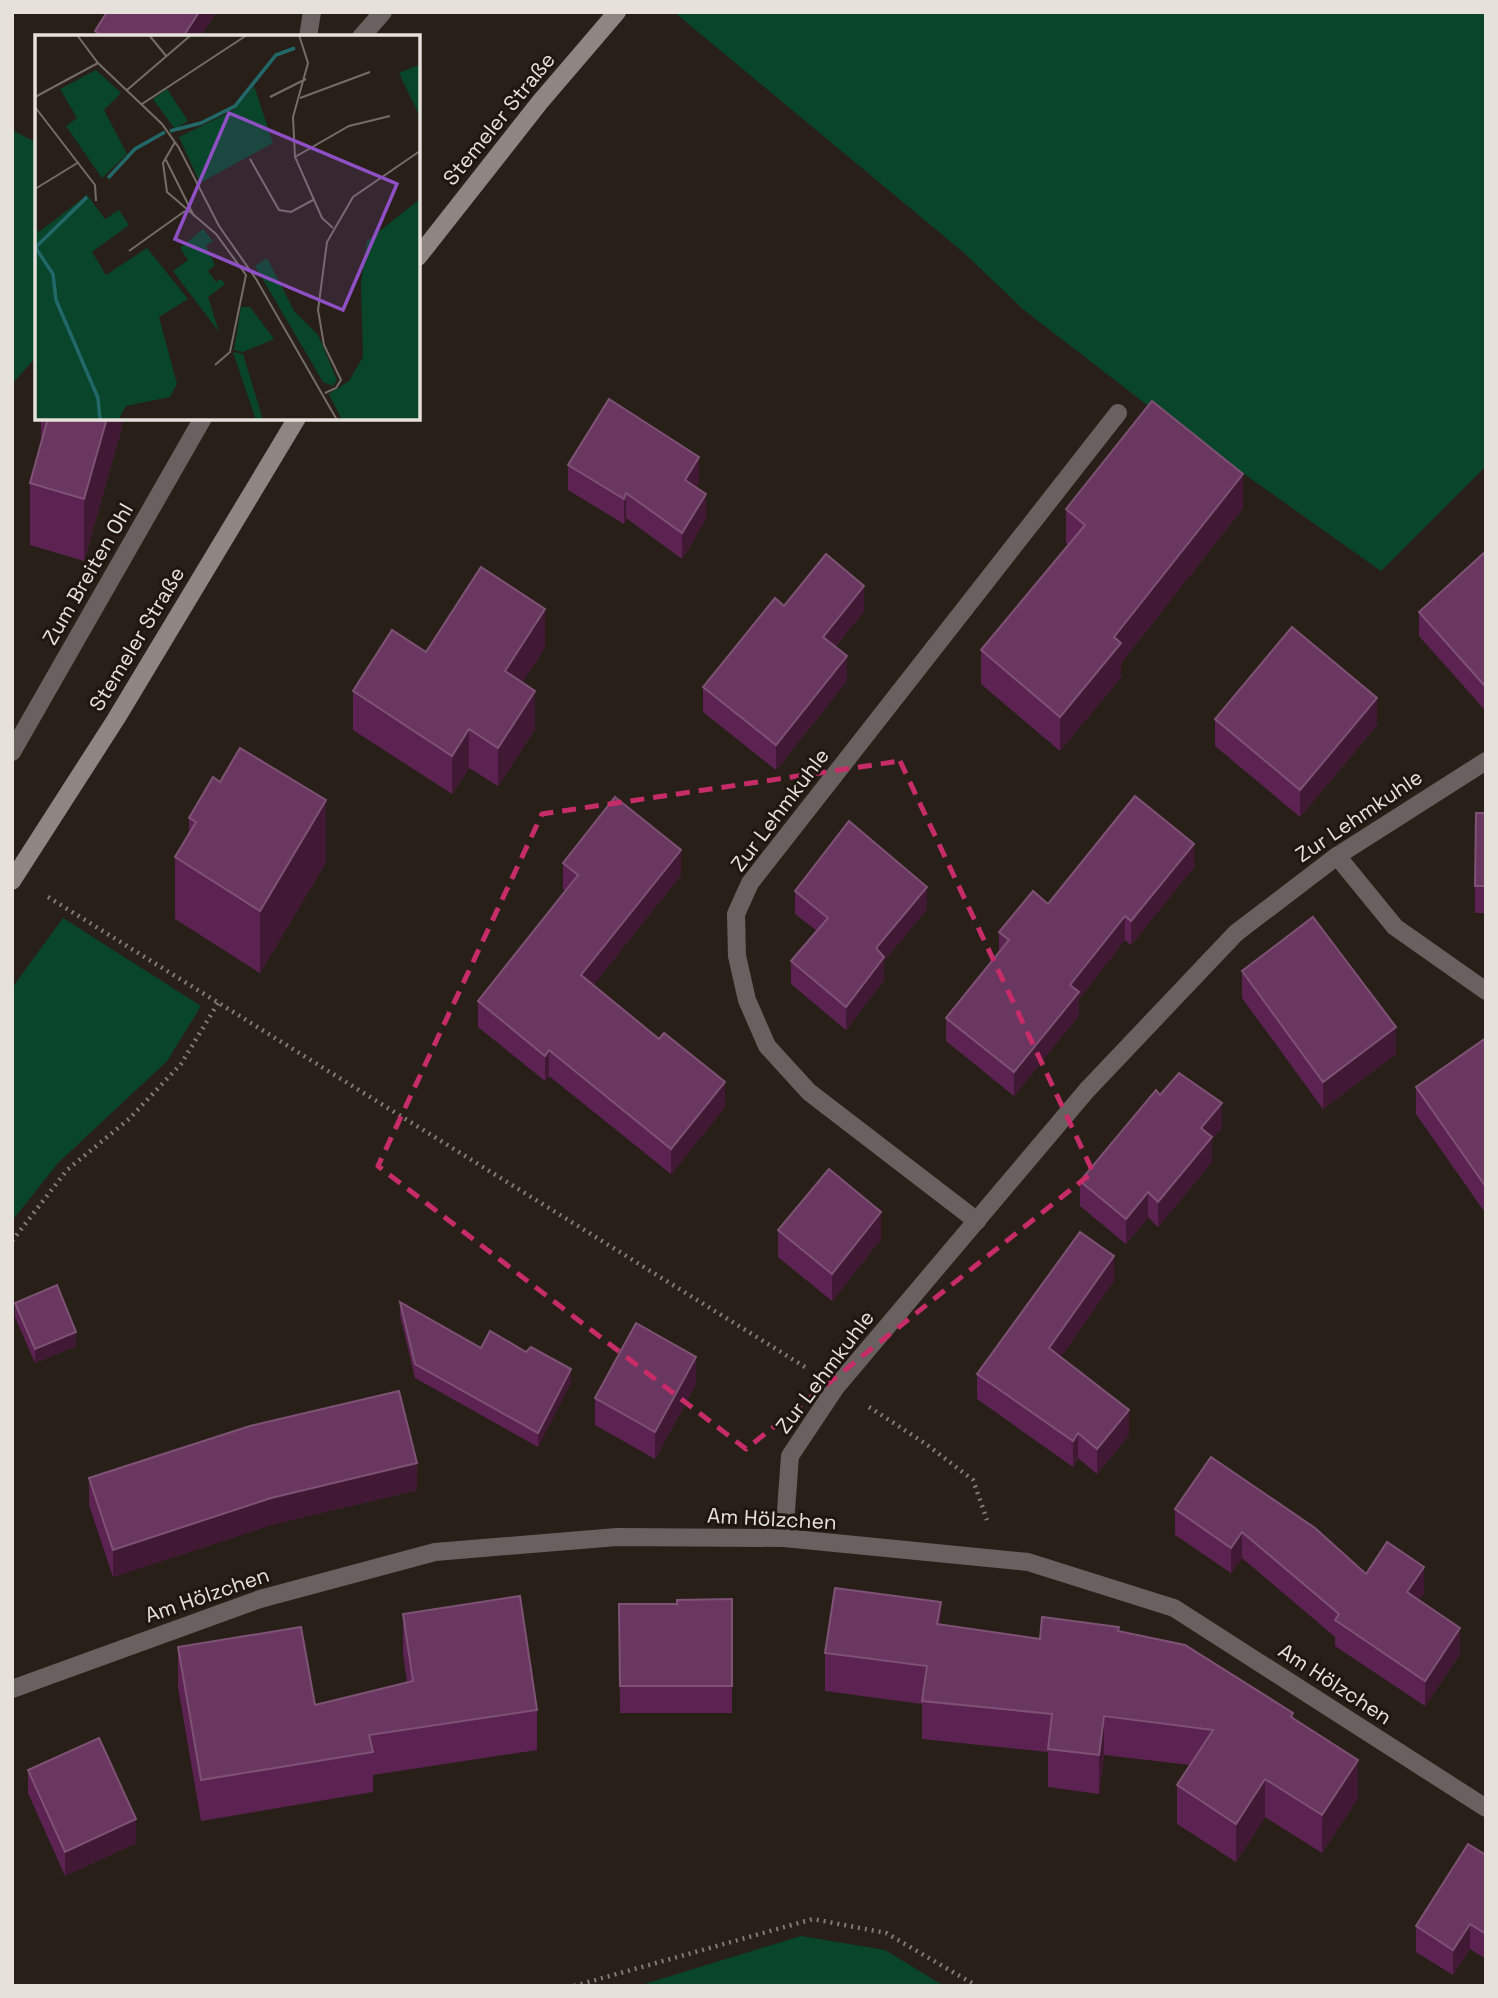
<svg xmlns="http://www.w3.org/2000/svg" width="1498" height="1998" font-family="'Space Grotesk',sans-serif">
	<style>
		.green { fill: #09452a }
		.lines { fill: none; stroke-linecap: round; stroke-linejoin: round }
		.path { stroke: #827b74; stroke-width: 4.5; stroke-dasharray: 2 5; stroke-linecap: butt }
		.minor { stroke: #686160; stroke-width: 18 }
		.secondary { stroke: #8f8583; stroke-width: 18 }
		.wall { fill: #5b2252 }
		.shaded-wall { fill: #411935 }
		.building { fill: #6a3761; stroke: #7e5274; stroke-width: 2 }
		.marked { fill: none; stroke: #c62c68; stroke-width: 5; stroke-dasharray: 14 9; stroke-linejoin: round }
		.labels { text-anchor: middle; stroke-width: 6; stroke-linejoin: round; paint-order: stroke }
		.street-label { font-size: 21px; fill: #e6e1db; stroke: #1f170f }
		.inset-river { fill: none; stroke: #236869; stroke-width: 3.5 }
		.inset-road { fill: none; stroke: #746d66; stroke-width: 2 }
		.view { fill: #9050c5; fill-opacity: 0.15; stroke: #9050c5; stroke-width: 3.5 }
		.inset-edge { fill: none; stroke: #e6e1db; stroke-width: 3.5 }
	</style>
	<rect width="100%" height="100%" fill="#282018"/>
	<g class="green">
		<path d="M674,12H1486V466L1381,571L1151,408L1024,310L963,252Z"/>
		<path d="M12,130L37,143V356L12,384Z"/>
		<path d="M63,918L201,1006L167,1061L58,1163L12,1221V988Z"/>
		<path d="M801,1936L885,1950L944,1986H638Z"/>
	</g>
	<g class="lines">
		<g class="path">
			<path d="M48,897L805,1367"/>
			<path d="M12,1241L67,1170L129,1119L181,1064L218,1003"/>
			<path d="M869,1407L926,1444L973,1480L987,1520"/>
			<path d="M574,1986L813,1919L886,1933L977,1986"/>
		</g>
		<g class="minor">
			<path d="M308,37L312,12"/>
			<path d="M361,37L383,12"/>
			<path d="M12,752L203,418"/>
			<path d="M1337,856L1395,927L1486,991"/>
			<path d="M977,1221L809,1092L767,1046L747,1000L737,956L736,914L750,883L1118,413"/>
			<path d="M784,1538L790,1456L836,1387L1087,1090L1236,933L1337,856L1486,761"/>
			<path d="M12,1689L260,1599L435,1552L617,1537L784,1538L1028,1562L1174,1608L1486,1808"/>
		</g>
		<g class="secondary">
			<path d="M418,257L540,102L617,12"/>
			<path d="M12,881L116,719L297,418"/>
		</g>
	</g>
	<g class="wall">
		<path d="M107,12H216L200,37H95V31Z"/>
		<path d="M41,418H122V427L84,561L30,545V483L41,443Z"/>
		<path d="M568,465L699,482L696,487L706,519L682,559L626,518L624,524L568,490Z"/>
		<path d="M1243,508L1121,663V677L1060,751L981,684V650L1068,545L1066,543V509Z"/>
		<path d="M1486,551L1484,709L1419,636V612Z"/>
		<path d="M784,606L864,611L835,647L847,681L776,770L703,712V687Z"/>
		<path d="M545,647L522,683L535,729L498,786L469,768L452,794L353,730V691L426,652Z"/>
		<path d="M1215,719L1377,725L1300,817L1215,746Z"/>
		<path d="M1486,813V913H1475V886Z"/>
		<path d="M189,818L326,862L260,973L175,919V857L189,833Z"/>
		<path d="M563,863L681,875L593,985L725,1107L671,1174L549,1076L545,1081L478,1027V1001L566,891L563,889Z"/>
		<path d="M1194,867L1131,945L1125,940L1079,999V1015L1014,1096L946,1041V1018L999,952V932L1048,904Z"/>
		<path d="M795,891L927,909L884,961V980L846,1030L791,984V961L817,931L795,914Z"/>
		<path d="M1242,971L1396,1054L1323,1109L1242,998Z"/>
		<path d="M1486,1038V1214L1416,1114V1087Z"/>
		<path d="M1160,1095L1222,1128L1212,1139V1162L1158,1227L1148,1217L1126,1244L1080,1206V1181Z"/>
		<path d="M778,1230L881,1239L832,1301L778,1257Z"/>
		<path d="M1114,1281L1060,1357L1129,1435L1097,1474L1078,1458L1073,1467L977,1399V1374Z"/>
		<path d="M400,1302L481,1348L571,1382L538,1447L415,1378L400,1315Z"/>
		<path d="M15,1303L76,1346L35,1363L15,1317Z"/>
		<path d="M696,1384L655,1459L595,1425V1398Z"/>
		<path d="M89,1478L417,1490L271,1525L113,1577L89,1505Z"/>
		<path d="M1175,1509L1366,1574L1424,1593L1419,1600L1460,1654L1425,1706L1335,1646V1637L1242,1558L1231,1573L1175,1535Z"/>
		<path d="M732,1599V1713H620L619,1604H677Z"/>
		<path d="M403,1614L537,1710V1750L373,1775V1792L201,1821L178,1687V1647L315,1705L407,1682L403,1654Z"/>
		<path d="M941,1625L1040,1639L1119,1632L1293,1718L1358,1798L1322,1853L1265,1817L1236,1862L1177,1824V1785L1190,1765L1104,1755L1099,1794L1048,1787V1752L922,1739V1704L825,1691V1653Z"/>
		<path d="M28,1770L136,1843L65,1876L28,1793Z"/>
		<path d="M1486,1855V1959L1470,1949L1453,1975L1416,1952V1926Z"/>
	</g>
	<g class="shaded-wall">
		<path d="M199,12H216L200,37H183Z"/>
		<path d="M107,418H122V427L84,561V499Z"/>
		<path d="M699,457V482L685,506V480Z"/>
		<path d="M1243,474V508L1121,663V677L1060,751V717L1114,637Z"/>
		<path d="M626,493V518L624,524V499Z"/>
		<path d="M706,494V519L682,559V533Z"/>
		<path d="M864,586V611L823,661V637Z"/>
		<path d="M13,587V645L12,646V589Z"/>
		<path d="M545,609V647L505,710V671Z"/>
		<path d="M847,656V681L776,770V745Z"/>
		<path d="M1486,683V708L1484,709V685Z"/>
		<path d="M535,691V729L498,786V748Z"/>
		<path d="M1377,698V725L1300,817V790Z"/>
		<path d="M469,729V768L452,794V756Z"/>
		<path d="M326,800V862L260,973V911Z"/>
		<path d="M1194,844V867L1131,945V921Z"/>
		<path d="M681,850V875L581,1001V975Z"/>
		<path d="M927,887V909L884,961V980L846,1030V1007L876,948Z"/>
		<path d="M1125,916V940L1079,999V1015L1014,1096V1072L1070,985Z"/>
		<path d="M1396,1027V1054L1323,1109V1082Z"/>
		<path d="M549,1050V1076L545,1081V1056Z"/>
		<path d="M725,1082V1107L671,1174V1149Z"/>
		<path d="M1222,1103V1128L1212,1139V1162L1158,1227V1202L1201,1128Z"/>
		<path d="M1148,1192V1217L1126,1244V1219Z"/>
		<path d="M881,1212V1239L832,1301V1274Z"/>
		<path d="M1114,1256V1281L1049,1374V1348Z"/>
		<path d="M76,1332V1346L35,1363V1349Z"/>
		<path d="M696,1357V1384L655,1459V1432Z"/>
		<path d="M571,1369V1382L538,1447V1433Z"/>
		<path d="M1129,1410V1435L1097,1474V1449Z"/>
		<path d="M1078,1433V1458L1073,1467V1441Z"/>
		<path d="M417,1463V1490L271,1525L113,1577V1550L271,1498Z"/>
		<path d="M1242,1532V1558L1231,1573V1548Z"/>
		<path d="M1424,1567V1593L1407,1618V1592Z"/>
		<rect x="12" y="1578" width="2" height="27"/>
		<path d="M941,1602V1640L937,1624Z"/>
		<path d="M1460,1628V1654L1425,1706V1681Z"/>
		<path d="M1104,1716V1755L1099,1794V1755Z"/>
		<path d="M1358,1760V1798L1322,1853V1815Z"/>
		<path d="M1265,1779V1817L1236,1862V1824Z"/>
		<path d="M136,1819V1843L65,1876V1852Z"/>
		<path d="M1470,1924V1949L1453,1975V1950Z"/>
	</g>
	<g class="building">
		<path d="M107,12H199L183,37H104L95,31Z"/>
		<path d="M609,399L699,457L685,480L706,494L682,533L626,493L624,499L568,465Z"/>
		<path d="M1152,401L1243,474L1114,637L1121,643L1060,717L981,650L1085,525L1066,509Z"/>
		<path d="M48,418H107L84,499L30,483Z"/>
		<path d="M1486,551V683L1484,685L1419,612Z"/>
		<path d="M826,554L864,586L823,637L847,656L776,745L703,687L775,598L784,606Z"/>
		<path d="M481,567L545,609L505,671L535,691L498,748L469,729L452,756L353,691L392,630L426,652Z"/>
		<path d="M1292,627L1377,698L1300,790L1215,719Z"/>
		<path d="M240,748L326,800L260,911L175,857L196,822L189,818L213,777L220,782Z"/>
		<path d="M1135,796L1194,844L1131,921L1125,916L1070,985L1079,992L1014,1072L946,1018L1009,940L999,932L1033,891L1048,904Z"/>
		<path d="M615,797L681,850L581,975L659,1039L664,1033L725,1082L671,1149L549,1050L545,1056L478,1001L578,875L563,863Z"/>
		<path d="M1476,813H1486V886H1475Z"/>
		<path d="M849,821L927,887L876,948L884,957L846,1007L791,961L828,918L795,891Z"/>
		<path d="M1313,917L1396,1027L1323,1082L1242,971Z"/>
		<path d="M1486,1038V1187L1416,1087Z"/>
		<path d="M1179,1073L1222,1103L1201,1128L1212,1137L1158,1202L1148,1192L1126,1219L1080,1181L1156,1090L1160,1095Z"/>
		<path d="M829,1169L881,1212L832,1274L778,1230Z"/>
		<path d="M1080,1232L1114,1256L1049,1348L1129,1410L1097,1449L1078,1433L1073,1441L977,1374Z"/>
		<path d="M57,1285L76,1332L35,1349L15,1303Z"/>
		<path d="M400,1302L481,1348L490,1331L526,1352L531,1347L571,1369L538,1433L415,1364Z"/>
		<path d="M636,1323L696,1357L655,1432L595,1398Z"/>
		<path d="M399,1391L417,1463L271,1498L113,1550L89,1478L250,1426Z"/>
		<path d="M1211,1457L1315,1528L1366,1574L1387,1542L1424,1567L1407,1592L1460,1628L1425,1681L1335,1620L1339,1614L1242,1532L1231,1548L1175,1509Z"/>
		<path d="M835,1588L941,1602L937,1624L1040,1639L1042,1617L1119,1627L1118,1631L1185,1645L1293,1713L1291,1717L1358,1760L1322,1815L1265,1779L1236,1824L1177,1785L1213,1730L1104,1716L1099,1755L1048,1749L1052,1714L922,1701L927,1666L825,1653Z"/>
		<path d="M520,1596L537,1710L369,1735L373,1752L201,1780L178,1647L301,1627L315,1705L413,1681L403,1614Z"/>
		<path d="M732,1599V1686H620L619,1604H677V1600Z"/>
		<path d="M99,1738L136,1819L65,1852L28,1770Z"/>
		<path d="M1468,1844L1486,1855V1934L1470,1924L1453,1950L1416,1926Z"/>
	</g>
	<path class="marked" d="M900,761L1093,1172L746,1449L378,1166L542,814Z"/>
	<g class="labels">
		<g class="street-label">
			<text transform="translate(499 119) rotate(-51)" y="7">Stemeler Straße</text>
			<text transform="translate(88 574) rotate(-60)" y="7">Zum Breiten Ohl</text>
			<text transform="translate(137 639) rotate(-59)" y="7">Stemeler Straße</text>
			<text transform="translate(780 810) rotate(-53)" y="7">Zur Lehmkuhle</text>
			<text transform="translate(1359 816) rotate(-34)" y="7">Zur Lehmkuhle</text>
			<text transform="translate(825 1372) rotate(-53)" y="7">Zur Lehmkuhle</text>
			<text transform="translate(772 1519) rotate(3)" y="7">Am Hölzchen</text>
			<text transform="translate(207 1595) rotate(-19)" y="7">Am Hölzchen</text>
			<text transform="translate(1335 1684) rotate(33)" y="7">Am Hölzchen</text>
		</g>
	</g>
	<g transform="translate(35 35)">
		<rect width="385" height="385" fill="#282018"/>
		<path d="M383,30L385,35V82L364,38ZM61,35L86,58L69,75L92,119L67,143L31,91L42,83L25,54ZM219,51L238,108L165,148L144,102L199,75ZM132,54L153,86L140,94L118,64ZM52,160L70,184L84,175L94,190L57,217L71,240L112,213L153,264L124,282L142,349L135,362L91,371L83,385H0V193L4,197ZM385,164V385H307L294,359L314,346L328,322L326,248L332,206ZM168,194L178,206L171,211L180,230L173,236L181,247L186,244L190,249L173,262L184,297L138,236L153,225L145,213ZM232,223L259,276L283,300L302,345L298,351L288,347L220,231ZM206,272H215L239,304L208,317L199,315ZM198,317L208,319L228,385H221Z" fill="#09452a"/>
		<path class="inset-river" d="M135,96L166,88L200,71L241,20L260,13M73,143L100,114L130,97M0,212L18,239L21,265L63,363L65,385M1,212L52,162"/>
		<path class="inset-road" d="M42,0L63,28L127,89L144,113L184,191L221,244L302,385M114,0L132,22M264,0L273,28L258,82L260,122L287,183L298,193M92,55L156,0M0,62L63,28M235,62L271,44M265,63L335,37M107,69L212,0M0,72L60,150L61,166M140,107L128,128L132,157L181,199L211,240L195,317L180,330M260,122L314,91L355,81M130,123L159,181M215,124L244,175L256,177L278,165M0,154L44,127M94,216L150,176M290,358L301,353L306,345L289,310L283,275L292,207L318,162L385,116"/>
		<path class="view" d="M194,78L362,149L308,275L140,204Z"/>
		<rect width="385" height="385" class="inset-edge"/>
	</g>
	<rect width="1498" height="1998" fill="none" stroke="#e6e1db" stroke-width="28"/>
</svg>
